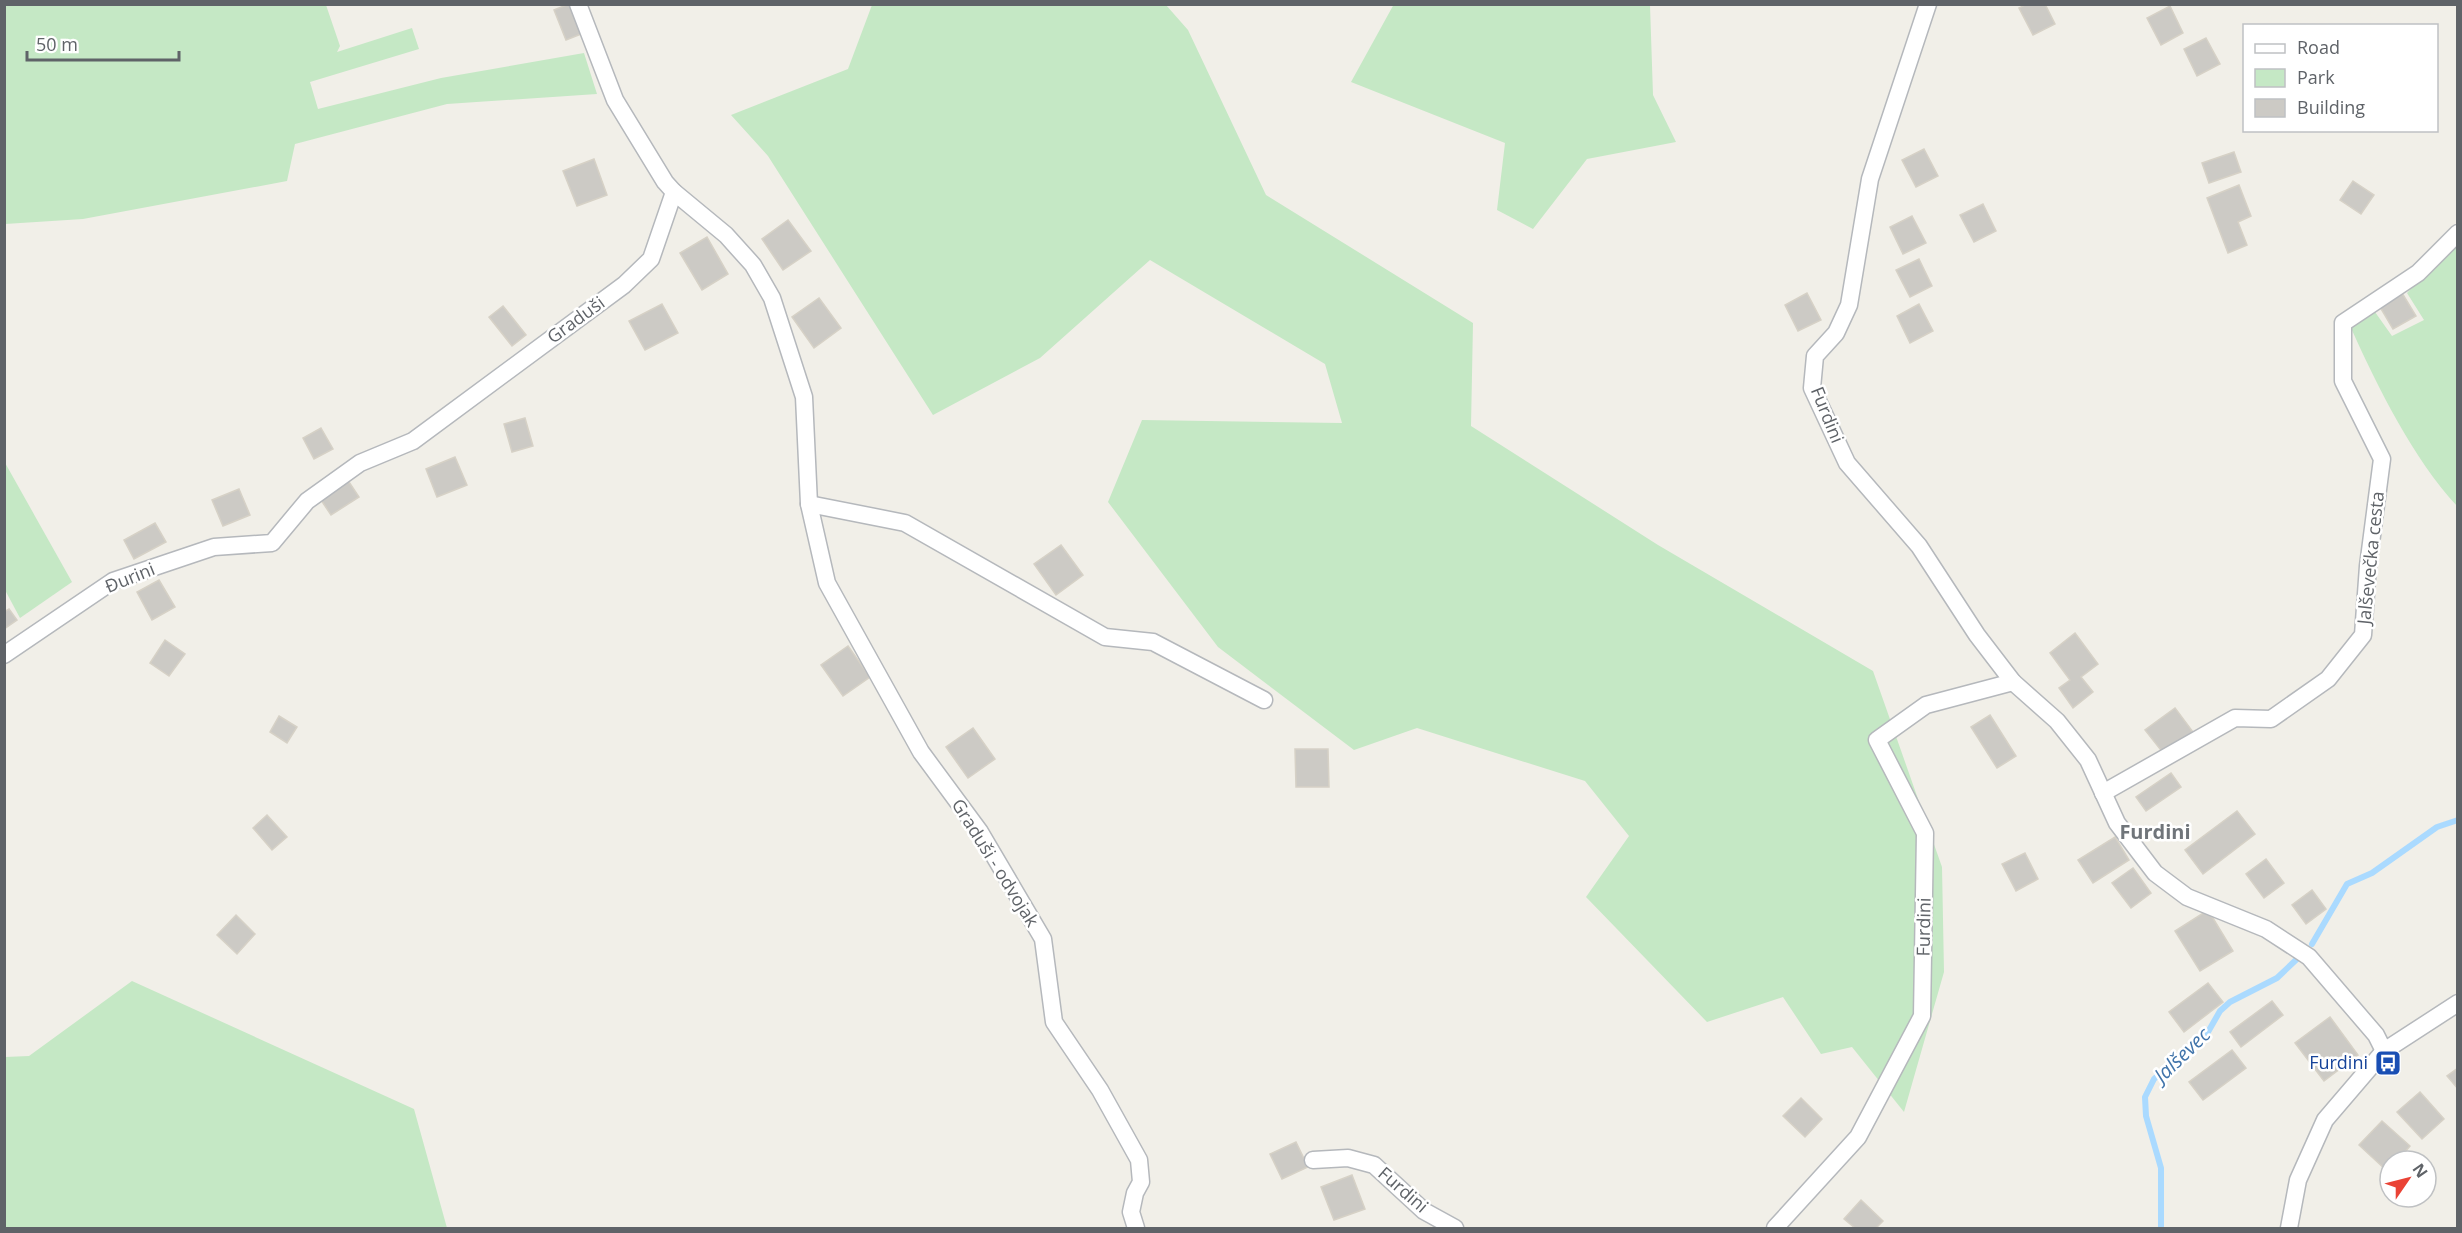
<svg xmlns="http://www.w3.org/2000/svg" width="2462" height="1233" font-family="'Open Sans',sans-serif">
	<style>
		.green { fill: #c5e8c5 }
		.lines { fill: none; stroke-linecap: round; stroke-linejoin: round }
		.stream { stroke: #aadaff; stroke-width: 6 }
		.building { fill: #cccac5; stroke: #d6d1c6; stroke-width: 1.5 }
		.street-casing { stroke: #b5b8bc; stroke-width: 19 }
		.street { stroke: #fff; stroke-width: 16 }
		.labels { text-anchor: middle; stroke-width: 5; stroke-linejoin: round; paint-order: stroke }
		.street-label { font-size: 18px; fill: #5f6368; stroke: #fff }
		.transit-label { font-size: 18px; fill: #164399; stroke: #fff; text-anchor: end }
		.neighbourhood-label { font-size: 20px; font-weight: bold; fill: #70757a; stroke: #fff }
		.water-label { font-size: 20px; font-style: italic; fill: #4174aa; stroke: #fff }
	</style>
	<rect width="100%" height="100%" fill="#f1efe8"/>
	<g class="green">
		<path d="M1394,4L1650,5L1653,95L1676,142L1587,159L1533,229L1497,210L1505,143L1351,82Z"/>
		<path d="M4,5H326L340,46L337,52L412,28L419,49L310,82L318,109L441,78L584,53L597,94L447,104L295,144L287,181L83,219L5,224Z"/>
		<path d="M872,5H1166L1188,30L1266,195L1473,323L1471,426L1658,545L1873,671L1942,867L1944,972L1904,1112L1852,1047L1821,1054L1783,997L1707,1022L1586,897L1629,836L1585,781L1417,728L1354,750L1218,647L1108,502L1142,420L1342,423L1325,364L1150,260L1040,358L933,415L768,156L731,115L848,69Z"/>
		<path d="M2457,238V506C2414,460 2377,386 2351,328L2375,312L2392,336L2424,320L2407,293Z"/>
		<path d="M4,461L72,582L20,618L5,590Z"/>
		<path d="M132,981L414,1109L447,1228H5V1057L29,1056Z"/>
	</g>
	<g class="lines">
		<g class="stream">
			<path d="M2312,944L2347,884L2372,873L2437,827L2458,820"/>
			<path d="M2161,1228V1168L2146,1116L2145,1097L2154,1079L2208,1032L2220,1011L2230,1002L2277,978L2298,958"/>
		</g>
	</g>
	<g class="building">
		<path d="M569,4L581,34L566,40L554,10Z"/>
		<path d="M2027,4H2045L2055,24L2033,35L2019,8Z"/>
		<path d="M2170,6L2183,33L2161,45L2147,18Z"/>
		<path d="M2206,38L2220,64L2197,76L2184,49Z"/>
		<path d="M1924,149L1938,176L1916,187L1902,160Z"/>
		<path d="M2234,152L2241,172L2209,183L2202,163Z"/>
		<path d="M594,159L607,195L577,206L563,171Z"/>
		<path d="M2353,181L2374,195L2361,214L2340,200Z"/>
		<path d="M2239,185L2251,216L2238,222L2247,245L2228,253L2207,198Z"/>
		<path d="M1983,204L1996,231L1974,242L1960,215Z"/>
		<path d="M1912,216L1926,243L1903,254L1890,227Z"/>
		<path d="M788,220L811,251L783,270L762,239Z"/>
		<path d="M707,237L728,274L702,290L680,253Z"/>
		<path d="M1919,259L1932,286L1910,297L1896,270Z"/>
		<path d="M1807,293L1821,320L1798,331L1785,305Z"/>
		<path d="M2402,293L2416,316L2393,329L2380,307Z"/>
		<path d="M819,298L841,328L814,348L792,317Z"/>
		<path d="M662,304L678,333L645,350L629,321Z"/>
		<path d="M1919,304L1933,331L1910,343L1897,316Z"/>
		<path d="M503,306L526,335L512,346L489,317Z"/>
		<path d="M525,418L533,446L512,452L504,424Z"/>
		<path d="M321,428L333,449L314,459L303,438Z"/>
		<path d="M455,457L467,485L437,497L426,469Z"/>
		<path d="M347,479L359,497L331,515L319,497Z"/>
		<path d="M239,489L250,515L223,526L212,500Z"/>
		<path d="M155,523L166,542L134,559L124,540Z"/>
		<path d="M1061,545L1083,575L1056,595L1034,564Z"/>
		<path d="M159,580L175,607L152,620L137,592Z"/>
		<path d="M9,609L17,620L4,629V612Z"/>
		<path d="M2075,633L2098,664L2081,677L2093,692L2073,708L2059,688L2070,680L2050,653Z"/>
		<path d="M165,640L185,654L169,676L150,663Z"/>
		<path d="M848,646L870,677L843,696L821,665Z"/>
		<path d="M2175,708L2193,732L2164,754L2145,730Z"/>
		<path d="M1990,715L2016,756L1997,768L1971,727Z"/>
		<path d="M279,716L297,727L287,743L270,732Z"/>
		<path d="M973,728L995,759L968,778L946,747Z"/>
		<path d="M1295,749H1328L1329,787H1296Z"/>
		<path d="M2171,773L2181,787L2146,811L2136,797Z"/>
		<path d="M2237,811L2255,834L2203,874L2185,850Z"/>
		<path d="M267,815L287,837L272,850L253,828Z"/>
		<path d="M2115,837L2129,860L2093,883L2078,860Z"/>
		<path d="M2025,853L2038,879L2016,891L2002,864Z"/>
		<path d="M2266,859L2284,883L2264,898L2246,874Z"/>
		<path d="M2133,868L2151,893L2131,908L2112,883Z"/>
		<path d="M2312,890L2326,909L2306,924L2292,905Z"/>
		<path d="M2208,910L2233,951L2200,971L2175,931Z"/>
		<path d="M236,915L255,934L237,954L217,935Z"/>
		<path d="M2208,983L2223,1002L2184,1032L2169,1012Z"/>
		<path d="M2272,1001L2283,1015L2241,1047L2230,1032Z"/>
		<path d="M2330,1017L2358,1055L2324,1081L2295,1043Z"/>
		<path d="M2232,1050L2246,1068L2203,1100L2189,1082Z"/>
		<path d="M2458,1068V1089L2447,1076Z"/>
		<path d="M2420,1092L2444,1119L2422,1139L2397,1112Z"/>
		<path d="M1801,1098L1822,1119L1805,1137L1783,1116Z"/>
		<path d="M2382,1121L2410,1146L2397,1161H2390L2387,1171L2359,1145Z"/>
		<path d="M1296,1142L1308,1167L1282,1179L1270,1154Z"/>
		<path d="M1352,1175L1365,1209L1334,1220L1321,1187Z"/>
		<path d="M1861,1200L1883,1221L1876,1228H1855L1844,1219Z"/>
	</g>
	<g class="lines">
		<defs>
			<g id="street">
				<path d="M1928,4L1870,179L1849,305L1836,333L1815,356L1812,388L1847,463L1919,546L1977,635L2013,682L2057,721L2088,760L2117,823L2155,873L2187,897L2266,929L2309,957L2376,1035L2384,1051"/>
				<path d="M674,192L726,235L753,265L772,298L804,397L809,504L827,583L921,752L980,832L1043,939L1054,1022L1100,1090L1139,1160L1141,1182L1135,1193L1131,1212L1136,1228"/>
				<path d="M809,504L905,523L1105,637L1153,642L1264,700"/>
				<path d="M4,655L113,581L214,547L272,543L307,501L360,463L413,441L624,285L651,259L674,192L665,182L615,100L578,4"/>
				<path d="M2103,793L2235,718L2271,719L2328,679L2363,635L2368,566L2382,459L2343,381V323L2418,273L2458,233"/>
				<path d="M1313,1160L1348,1158L1374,1165L1424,1211L1455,1228"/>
				<path d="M1775,1228L1858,1137L1922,1016L1925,833L1877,740L1926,705L2013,682"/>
				<path d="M2289,1228L2298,1180L2325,1120L2384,1051L2458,1003"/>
			</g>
		</defs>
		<use href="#street" class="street-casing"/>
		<use href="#street" class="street"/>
	</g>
	<defs>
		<symbol id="bus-square" viewBox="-11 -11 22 22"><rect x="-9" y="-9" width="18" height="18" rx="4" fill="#1a4fb4" stroke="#fff"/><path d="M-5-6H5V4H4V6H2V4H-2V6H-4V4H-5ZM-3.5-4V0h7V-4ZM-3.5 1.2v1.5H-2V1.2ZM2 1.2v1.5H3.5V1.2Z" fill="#fff"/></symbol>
	</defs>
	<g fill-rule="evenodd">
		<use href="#bus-square" x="2373" y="1048" width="30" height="30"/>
	</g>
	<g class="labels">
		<g class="street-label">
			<text transform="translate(576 320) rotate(-36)" y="6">Graduši</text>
			<text transform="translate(1827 415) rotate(68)" y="6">Furdini</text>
			<text transform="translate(2371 558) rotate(-84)" y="6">Jalševečka cesta</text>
			<text transform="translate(130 578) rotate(-22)" y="6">Đurini</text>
			<text transform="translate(995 863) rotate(58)" y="6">Graduši - odvojak</text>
			<text transform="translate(1924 927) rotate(-89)" y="6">Furdini</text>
			<text transform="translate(1403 1190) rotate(41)" y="6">Furdini</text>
		</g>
		<g class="transit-label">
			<text x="2368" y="1069">Furdini</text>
		</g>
		<g class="neighbourhood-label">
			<text x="2155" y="839">Furdini</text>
		</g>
		<g class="water-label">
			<text transform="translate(2182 1055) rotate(-44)" y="7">Jalševec</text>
		</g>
	</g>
	<rect width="2462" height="1233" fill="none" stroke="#5f6368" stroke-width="12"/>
	<rect x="2243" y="24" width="195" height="108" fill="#ffffff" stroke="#bfc1c3" stroke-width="1.5"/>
	<rect x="2255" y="44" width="30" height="9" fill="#ffffff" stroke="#bfc1c3" stroke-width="1.5"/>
	<text x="2297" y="54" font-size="18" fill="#5f6368">Road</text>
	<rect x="2255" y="69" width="30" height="18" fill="#c5e8c5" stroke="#bfc1c3" stroke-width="1.5"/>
	<text x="2297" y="84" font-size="18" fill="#5f6368">Park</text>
	<rect x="2255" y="99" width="30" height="18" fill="#cccac5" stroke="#bfc1c3" stroke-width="1.5"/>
	<text x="2297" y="114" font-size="18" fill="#5f6368">Building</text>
	<g transform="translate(2408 1179) rotate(55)"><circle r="28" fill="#ffffff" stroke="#bfc1c3" stroke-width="1.5"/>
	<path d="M0-4.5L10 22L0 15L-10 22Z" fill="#ea4335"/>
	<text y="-9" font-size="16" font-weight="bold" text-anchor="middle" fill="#5f6368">N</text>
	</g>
	<path d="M27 51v9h152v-9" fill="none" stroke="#5f6368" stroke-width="3"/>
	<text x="36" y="51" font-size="18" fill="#5f6368" stroke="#ffffff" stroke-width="4.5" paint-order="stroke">50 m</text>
</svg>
